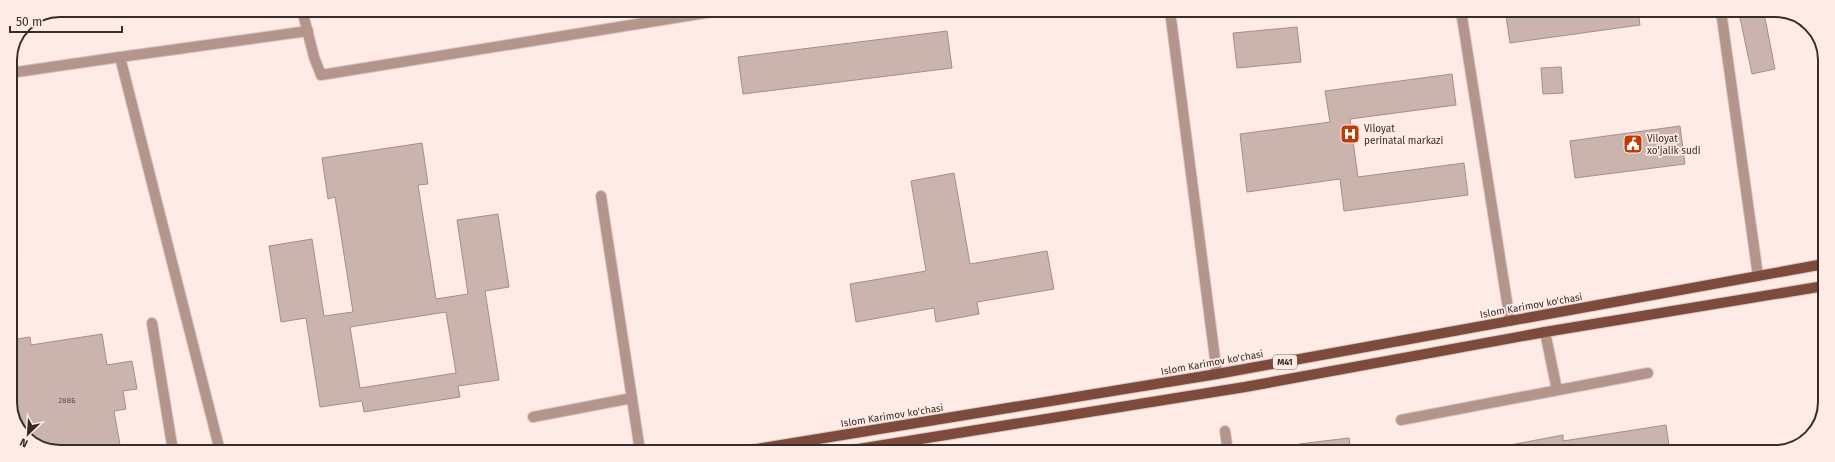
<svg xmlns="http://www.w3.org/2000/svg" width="1835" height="462" font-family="'Fira Sans',sans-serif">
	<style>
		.building { fill: #cbb4ad; stroke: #a48e88; fill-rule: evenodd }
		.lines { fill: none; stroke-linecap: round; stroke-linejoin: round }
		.minor-casing { stroke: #dac9c3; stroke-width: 12 }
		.major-casing { stroke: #dac9c3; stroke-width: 12 }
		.minor { stroke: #b4958c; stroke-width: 10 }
		.major { stroke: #7d4a3b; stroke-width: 10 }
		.labels { text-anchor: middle; stroke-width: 3.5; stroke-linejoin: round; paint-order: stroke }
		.number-label { font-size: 8px; fill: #5b4f4b }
		.shield { fill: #feebe5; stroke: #726662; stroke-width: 1 }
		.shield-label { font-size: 9px; font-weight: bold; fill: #362d2a }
		.poi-label { font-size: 10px; fill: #362d2a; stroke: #feebe5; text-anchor: start }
		.street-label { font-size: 10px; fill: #362d2a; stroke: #feebe5 }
		.rim { fill: none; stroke: #362d2a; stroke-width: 2 }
	</style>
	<rect width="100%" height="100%" fill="#feebe5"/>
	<g class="building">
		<path d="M1543,11H1638L1640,25L1510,43L1506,16Z"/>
		<path d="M1764,13L1775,69L1752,74L1740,18Z"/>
		<path d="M1297,27L1301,62L1237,68L1233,33Z"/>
		<path d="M947,31L952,68L743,94L738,57Z"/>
		<path d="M1561,67L1563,93L1543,94L1541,68Z"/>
		<path d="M1452,74L1456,105L1350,119L1358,177L1464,163L1468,195L1344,211L1340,179L1247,192L1240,134L1330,122L1325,91Z"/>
		<path d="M1680,126L1685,164L1575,178L1570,141Z"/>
		<path d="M422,143L428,184L418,185L436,299L468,294L457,220L498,214L509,287L485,291L499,380L458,386L460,397L364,412L362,401L320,407L306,318L281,322L269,246L312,239L324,316L353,312L335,197L328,199L322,158ZM446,312L456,373L360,388L350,327Z"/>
		<path d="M954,173L970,264L1047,251L1054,289L977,302L979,314L936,322L934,308L856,322L850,284L926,271L911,181Z"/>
		<path d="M102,334L107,365L132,361L137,389L123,391L126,409L114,411L120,445L79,451H50L23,435L10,408V340L30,337L31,345Z"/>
		<path d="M1666,425L1670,452H1506L1505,446L1563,435V441Z"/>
		<path d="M1349,438L1351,452H1299V444Z"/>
	</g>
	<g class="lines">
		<defs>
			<g id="minor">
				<path d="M302,10L314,57L321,75L724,10"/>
				<path d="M1170,11L1217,374"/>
				<path d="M1461,11L1510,321"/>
				<path d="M1721,11L1758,276"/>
				<path d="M10,73L120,57"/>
				<path d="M601,196L640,451"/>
				<path d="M152,323L173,451"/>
				<path d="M1545,332L1557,390"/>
				<path d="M533,417L632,398"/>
				<path d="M1401,420L1648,373"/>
				<path d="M1225,431L1228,452"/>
				<path d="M220,451L120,57L308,31"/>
			</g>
			<g id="major">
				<path d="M744,451L1217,374L1824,264"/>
				<path d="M846,451L1245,387L1545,332L1824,286"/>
			</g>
		</defs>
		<use href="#minor" class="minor-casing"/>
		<use href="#major" class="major-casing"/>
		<use href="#minor" class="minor"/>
		<use href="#major" class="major"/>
	</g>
	<defs>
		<symbol id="hospital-square" viewBox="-11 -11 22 22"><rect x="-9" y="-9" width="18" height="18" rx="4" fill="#c13904" stroke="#feebe5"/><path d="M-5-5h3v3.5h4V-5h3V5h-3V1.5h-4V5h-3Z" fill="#fff"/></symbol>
		<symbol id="civic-square" viewBox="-11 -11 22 22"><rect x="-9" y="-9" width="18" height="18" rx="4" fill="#c13904" stroke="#feebe5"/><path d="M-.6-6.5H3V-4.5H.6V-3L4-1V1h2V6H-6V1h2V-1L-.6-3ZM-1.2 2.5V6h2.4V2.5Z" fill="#fff"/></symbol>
	</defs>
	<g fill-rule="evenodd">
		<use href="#hospital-square" x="1339" y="123" width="22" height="22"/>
		<use href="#civic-square" x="1622" y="133" width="22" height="22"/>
	</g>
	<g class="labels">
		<g class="number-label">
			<text x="67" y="403">288Б</text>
		</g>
		<rect class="shield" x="1273" y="355" width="24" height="14" rx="3"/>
		<g class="shield-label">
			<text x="1285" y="365">M41</text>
		</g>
		<g class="poi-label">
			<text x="1364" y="132">Viloyat<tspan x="1364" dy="12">perinatal markazi</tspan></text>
			<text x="1647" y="142">Viloyat<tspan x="1647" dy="12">xo'jalik sudi</tspan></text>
		</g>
		<g class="street-label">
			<text transform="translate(1531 305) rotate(-10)" y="4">Islom Karimov ko'chasi</text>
			<text transform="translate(1212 362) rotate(-10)" y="4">Islom Karimov ko'chasi</text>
			<text transform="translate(892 415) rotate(-9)" y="4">Islom Karimov ko'chasi</text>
		</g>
	</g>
	<path d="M0 0H1835V462H0ZM60 17H1775A43 43 0 0 1 1818 60V402A43 43 0 0 1 1775 445H60A43 43 0 0 1 17 402V60A43 43 0 0 1 60 17Z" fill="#feebe5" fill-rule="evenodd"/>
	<path class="rim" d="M60 17H1775A43 43 0 0 1 1818 60V402A43 43 0 0 1 1775 445H60A43 43 0 0 1 17 402V60A43 43 0 0 1 60 17Z"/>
	<g transform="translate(28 434) rotate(205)" stroke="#feebe5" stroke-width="3" paint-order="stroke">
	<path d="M0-3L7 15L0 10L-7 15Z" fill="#362d2a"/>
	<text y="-6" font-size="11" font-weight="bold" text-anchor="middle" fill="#362d2a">N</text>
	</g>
	<path d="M10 26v6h112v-6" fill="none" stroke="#362d2a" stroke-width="2"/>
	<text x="16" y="26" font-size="12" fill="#362d2a" stroke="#feebe5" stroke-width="3" paint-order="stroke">50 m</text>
</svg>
